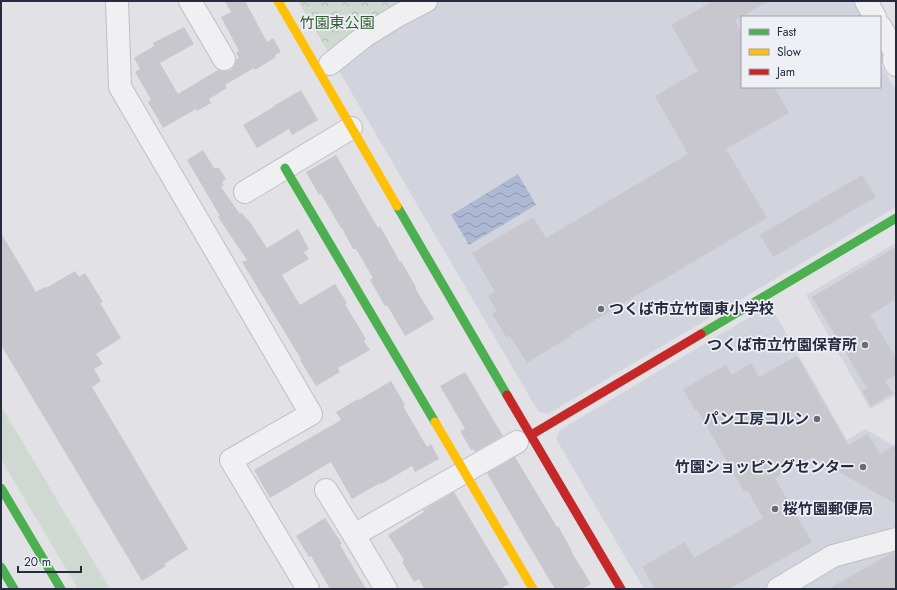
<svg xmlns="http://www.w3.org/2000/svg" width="897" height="590" font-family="Jost,'Noto Sans JP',sans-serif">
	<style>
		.built { fill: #d2d4dd }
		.grass { fill: #cfd9d1 }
		.park { fill: url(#park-crowns) }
		.water { fill: url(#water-waves) }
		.building { fill: #c7c7cd }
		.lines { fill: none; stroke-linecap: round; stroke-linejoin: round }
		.street-casing { stroke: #bfbfc4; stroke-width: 24 }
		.street { stroke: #f0f0f3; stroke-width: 22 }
		.fast { stroke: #4caf50; stroke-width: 9 }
		.slow { stroke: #ffc107; stroke-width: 9 }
		.jam { stroke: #c62828; stroke-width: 9 }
		.poi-dot { fill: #676b7a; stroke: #eef0f6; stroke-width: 1.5 }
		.labels { text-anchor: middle; stroke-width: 3.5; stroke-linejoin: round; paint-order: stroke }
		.park-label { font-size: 15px; fill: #345d33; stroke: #eef0f6 }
		.poi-label { font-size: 15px; font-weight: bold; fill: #262b40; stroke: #eef0f6; text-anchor: end }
	</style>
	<defs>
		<pattern id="park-crowns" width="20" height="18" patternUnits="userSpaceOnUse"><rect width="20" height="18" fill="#cfd9d1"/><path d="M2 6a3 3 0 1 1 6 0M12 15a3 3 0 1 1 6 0" fill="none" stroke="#b2bab4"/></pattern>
		<pattern id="water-waves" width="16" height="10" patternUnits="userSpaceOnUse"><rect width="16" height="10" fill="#adb8d3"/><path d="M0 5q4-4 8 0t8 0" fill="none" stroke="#8d96ad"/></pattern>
	</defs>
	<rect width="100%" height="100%" fill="#e1e1e6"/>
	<g class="built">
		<path d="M440,1H858L867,17H742V87H880V41L889,58L880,64L896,90V207L548,414L538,411L336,66L394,25Z"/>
		<path d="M896,243V395L870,409L806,295Z"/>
		<path d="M770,305L847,440L865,429L896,447V589H644L556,439L560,430Z"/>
	</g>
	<path class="grass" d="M1,406L110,589H78L1,459Z"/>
	<path class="park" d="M298,1H413L330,55Z"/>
	<path class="water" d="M518,174L536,205L469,245L451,215Z"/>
	<g class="building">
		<path d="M225,1H245L267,42L273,38L281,52L275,55L276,57L255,70L254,68L225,85L227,88L209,99L211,103L197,111L196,109L163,128L148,102L151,100L135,72L140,69L134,58L154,46L153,43L184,27L194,44L160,63L178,94L218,70L224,71L231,70L235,65L236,60L239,58L236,53L239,51L221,17L231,12Z"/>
		<path d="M713,1H769L735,20L742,32V87H774L789,113L726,149L767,218L570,335L571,336L527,363L510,336L507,338L492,314L497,311L488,296L495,292L472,253L533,217L546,238L688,154L655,96L698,71L671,25Z"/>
		<path d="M301,90L318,120L292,135L289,129L257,148L243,125L275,106V105Z"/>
		<path d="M203,150L214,168H219L226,179L222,182L224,185L221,187L240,214L242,213L247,220L248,219L267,248L298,229L309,249L304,252L309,259L282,275L300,305L335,284L347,303L345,304L366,339L364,341L370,350L338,368L340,372L316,386L300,360L301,359L242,262L247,260L218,217L220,216L187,160Z"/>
		<path d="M336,155L378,228L380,226L400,262L401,261L416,287L415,288L434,319L405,336L387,305L385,306L370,280L373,278L356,249H353L342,228H341L321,194L319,195L306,172Z"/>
		<path d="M862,175L876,197L773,257L760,235Z"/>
		<path d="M1,233L36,292L45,287L46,288L75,271L79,277L85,273L103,302L100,303L121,338L96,354L103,364L94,369L101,381L92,387L188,549L164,564L166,566L142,581L1,345Z"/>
		<path d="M896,247V299L870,315L896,358V375L885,381L893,393L871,406L862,391L867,388L812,297Z"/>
		<path d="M797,356L848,445L868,434L880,454L896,445V504L812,457L775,478L812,542L729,589H655L642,567L685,542L694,558L763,518L747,490L744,492L697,409L695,410L683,389L726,365L732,375L751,363L759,377Z"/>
		<path d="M465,372L503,436L475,452L473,449L471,450L460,431L465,429L440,386Z"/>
		<path d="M391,381L405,405L403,406L427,447L431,444L439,459L415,472L412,466L381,484L380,483L352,499L331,462L270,498L254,470L341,420L336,412L358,399L359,400Z"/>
		<path d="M515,457L557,527L558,526L572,551H571L591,584L582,589H555L528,544L487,473Z"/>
		<path d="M454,492L509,584L500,589H424L419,579L414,582L402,562L404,560L388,535L424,512L423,510Z"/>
		<path d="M325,518L342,544L340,545L366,589H330L311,556L309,557L296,536Z"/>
		<path d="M896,552V589H828L890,554Z"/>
	</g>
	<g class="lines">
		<defs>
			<g id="street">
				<path d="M117,1L120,87L311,414L231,460L308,589"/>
				<path d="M190,1L224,59"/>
				<path d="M866,1L875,17"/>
				<path d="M880,26L895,52L894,61L896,65"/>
				<path d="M330,64L365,36L399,15L426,1"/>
				<path d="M245,192L351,128"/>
				<path d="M326,490L354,535"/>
				<path d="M386,589L354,535L517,442"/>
				<path d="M778,589L833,556L896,539"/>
			</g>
		</defs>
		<use href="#street" class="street-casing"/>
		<use href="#street" class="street"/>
		<g class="fast">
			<path d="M285,168L435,422"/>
			<path d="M397,206L507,395"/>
			<path d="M701,334L896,218"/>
			<path d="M1,488L61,589"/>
			<path d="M1,567L14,589"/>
		</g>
		<g class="slow">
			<path d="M278,1L397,206"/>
			<path d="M435,422L533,589"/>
		</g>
		<g class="jam">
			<path d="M507,395L621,589"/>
			<path d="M531,435L701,334"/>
		</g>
	</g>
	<g class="poi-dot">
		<circle cx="601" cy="309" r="4"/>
		<circle cx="865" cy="345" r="4"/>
		<circle cx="817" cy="419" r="4"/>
		<circle cx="863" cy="467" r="4"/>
		<circle cx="775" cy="509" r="4"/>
	</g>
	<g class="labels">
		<g class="park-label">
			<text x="337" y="28">竹園東公園</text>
		</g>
		<g class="poi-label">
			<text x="609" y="314" text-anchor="start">つくば市立竹園東小学校</text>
			<text x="857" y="350">つくば市立竹園保育所</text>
			<text x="809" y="424">パン工房コルン</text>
			<text x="855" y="472">竹園ショッピングセンター</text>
			<text x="783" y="514" text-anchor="start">桜竹園郵便局</text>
		</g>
	</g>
	<rect width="897" height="590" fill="none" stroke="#262b40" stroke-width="4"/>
	<rect x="741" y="16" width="140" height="72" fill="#eef0f6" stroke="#9ea1ad"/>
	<rect x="749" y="29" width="20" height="6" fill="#4caf50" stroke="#9ea1ad"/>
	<text x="777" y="36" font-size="12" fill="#262b40">Fast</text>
	<rect x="749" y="49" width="20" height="6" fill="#ffc107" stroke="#9ea1ad"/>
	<text x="777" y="56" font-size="12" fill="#262b40">Slow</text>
	<rect x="749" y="69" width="20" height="6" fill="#c62828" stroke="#9ea1ad"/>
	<text x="777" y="76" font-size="12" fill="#262b40">Jam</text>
	<path d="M18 566v6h63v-6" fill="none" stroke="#262b40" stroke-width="2"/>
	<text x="24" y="566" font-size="12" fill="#262b40" stroke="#eef0f6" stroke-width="3" paint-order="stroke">20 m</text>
</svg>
